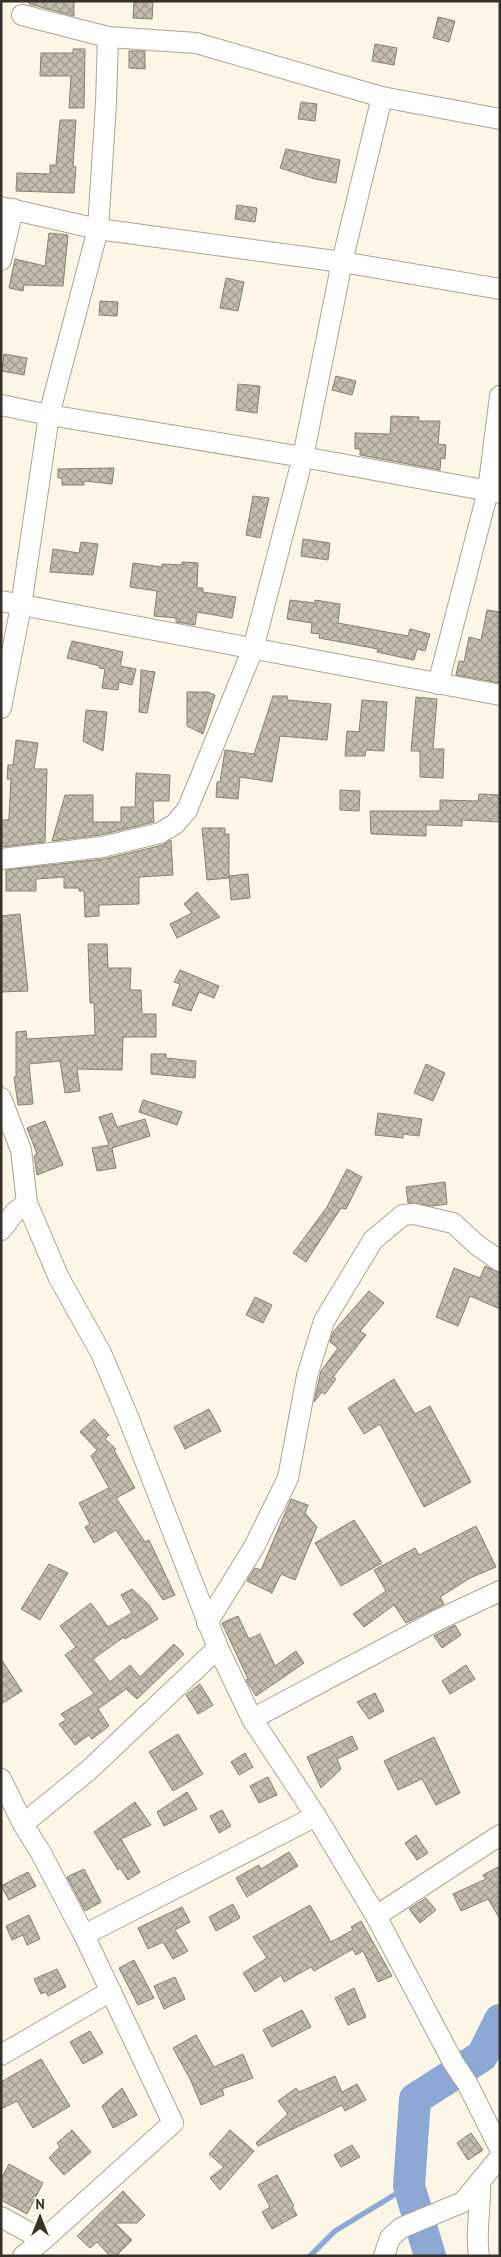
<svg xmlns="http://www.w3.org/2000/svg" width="501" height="2257" font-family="'PT Sans',sans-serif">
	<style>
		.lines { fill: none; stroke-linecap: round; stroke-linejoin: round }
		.stream { stroke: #8ca9d6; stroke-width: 5.5 }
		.river { stroke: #8ca9d6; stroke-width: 32 }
		.building { fill: url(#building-cross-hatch); stroke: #878173 }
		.minor-casing { stroke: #aaa595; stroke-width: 22 }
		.minor { stroke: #fff; stroke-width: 20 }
	</style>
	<defs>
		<pattern id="building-cross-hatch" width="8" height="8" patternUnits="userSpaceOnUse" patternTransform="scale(1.25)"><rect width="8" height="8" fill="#c2bdad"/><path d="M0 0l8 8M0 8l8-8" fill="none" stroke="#9e9a8d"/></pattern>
	</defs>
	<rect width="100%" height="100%" fill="#fcf6e6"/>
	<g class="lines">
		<path class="stream" d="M310,2256L335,2231L409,2186"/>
		<path class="river" d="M430,2256L409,2186L415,2099L482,2056L500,2020"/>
	</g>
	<g class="building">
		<path d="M29,1H74V16L29,4Z"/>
		<path d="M134,2H153L152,19L133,18Z"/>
		<path d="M438,17L455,21L449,42L433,38Z"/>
		<path d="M375,44L397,48L394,65L372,61Z"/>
		<path d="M73,49H85L84,108H69L71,76H40L41,53H73Z"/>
		<path d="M129,51H145V69L129,68Z"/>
		<path d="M301,102L317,104L315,121L298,119Z"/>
		<path d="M60,120H76L73,166L76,167L74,193L16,191L17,173L50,174V165H56Z"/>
		<path d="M286,149L340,160L336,183L315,179L280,168Z"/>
		<path d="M237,205L257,208L255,222L235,219Z"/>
		<path d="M49,233L68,235L63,286L24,285L23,291L9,288L15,259L45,266Z"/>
		<path d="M226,278L244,282L238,311L220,308Z"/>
		<path d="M100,301L118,302L117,316L99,315Z"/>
		<path d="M4,354L27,358L24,375L2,371Z"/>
		<path d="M336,376L356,381L352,395L332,390Z"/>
		<path d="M238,384L260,386L257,413L236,410Z"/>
		<path d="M391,416L419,417V421H440L438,444L446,445L445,459L441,458L440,470L360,455V449H355V433L390,434Z"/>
		<path d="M114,468L112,484L84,481V485H62V478H58V469Z"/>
		<path d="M253,496L269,498L260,538L246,535Z"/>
		<path d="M303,539L330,543L328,560L301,556Z"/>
		<path d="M81,542L98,544L93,575L50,572L53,549L79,553Z"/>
		<path d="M182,562L198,563L197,588H203V592L236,597L232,618L197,612L195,625L176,622V618L154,616L157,591L130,587L133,563L162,567V564L182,565Z"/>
		<path d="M290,600L315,603V600L340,604L338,623L408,636L410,629L430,634L425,651L417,649L414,660L377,652L378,649L319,638L320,634L311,633L312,623L287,619Z"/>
		<path d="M487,610L500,612V683L456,675L459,661L464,662L469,637L481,640Z"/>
		<path d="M72,641L123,652L120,666L136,669L132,685L119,682L118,690L102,688L105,669L99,668L100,666L67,658Z"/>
		<path d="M141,670L155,672L147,713L139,712Z"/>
		<path d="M187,692H208L215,695L203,734L187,726Z"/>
		<path d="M273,696H287L288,700L331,704L327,740L280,736L272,782L240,777L238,799L216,797L217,782H220L225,750L254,754Z"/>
		<path d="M416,697L437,699L433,749H444L443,778L420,777V751H411Z"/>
		<path d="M362,700L387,702L384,751L366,750L365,756H345L347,731L359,732Z"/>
		<path d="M86,710L107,712L103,751L83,741Z"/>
		<path d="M16,740L38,743L34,769H47L45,842L1,847V820H8L9,818L11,779H7L8,765H13Z"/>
		<path d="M136,773L170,775L169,801H153L154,822L100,835L52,841L65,795H93V822H121V807H135Z"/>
		<path d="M340,790L360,791L359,811L340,810Z"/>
		<path d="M479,794L500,795V822L462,820V826L426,825V836L371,834L370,811H440V800L478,801Z"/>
		<path d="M202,828H225V834H229V878L207,880Z"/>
		<path d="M171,840L173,875L139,877V904L99,905V916L85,917L84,891H79V888H64V877L36,879V891H6V870L104,859L163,845Z"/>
		<path d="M248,874L250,898L231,900L229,876Z"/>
		<path d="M197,892L220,917L177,938L170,924L192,913L184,904Z"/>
		<path d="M20,914L28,991L1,992V916Z"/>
		<path d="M88,944H107L108,968H131L130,990H141L142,1014H156V1037H123L122,1070L77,1069L80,1091L65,1093L60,1061L29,1064L33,1104L18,1105L14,1077H16V1032L26,1031L27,1039L95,1035L94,1003H90Z"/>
		<path d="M180,970L219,986L214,998L199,992L191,1011L172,1005L180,984L174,982Z"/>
		<path d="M151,1054H166V1058L196,1061L195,1078L151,1074Z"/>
		<path d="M426,1064L445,1073L433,1101L414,1093Z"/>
		<path d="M143,1100L182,1112L177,1125L139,1112Z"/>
		<path d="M112,1113L117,1127L145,1119L150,1136L112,1148L116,1168L97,1171L92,1148L109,1145L99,1117Z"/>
		<path d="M378,1113L422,1119L419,1136L403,1134V1138L375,1135Z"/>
		<path d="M45,1121L63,1165L37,1175L34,1156L37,1154L27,1128Z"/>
		<path d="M347,1169L362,1177L346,1209L341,1208L306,1262L293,1253L327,1207Z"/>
		<path d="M445,1182L447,1204L432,1206L408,1203L406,1187Z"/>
		<path d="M485,1266L500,1273V1309L470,1296L458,1326L436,1317L454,1268L480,1278Z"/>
		<path d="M369,1291L384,1303L360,1331L366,1335L333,1377L336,1379L325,1394L322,1392L314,1402L321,1371L338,1348L330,1342L333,1332Z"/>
		<path d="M255,1297L272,1305L263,1323L246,1315Z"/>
		<path d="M394,1379L415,1414L430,1406L471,1482L424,1507L380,1424L364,1434L348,1408Z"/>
		<path d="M209,1409L221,1431L185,1449L174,1427Z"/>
		<path d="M94,1419L109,1435L105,1439L116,1449L114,1450L135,1488L116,1498L145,1542L149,1540L175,1595L163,1600L116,1530L94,1543L85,1527L90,1524L79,1503L109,1488L91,1456L97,1450L80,1432Z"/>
		<path d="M291,1499L308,1505L305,1513L317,1527L295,1580L281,1574L272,1593L247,1581L255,1568L261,1570Z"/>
		<path d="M354,1520L382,1563L341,1586L315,1543Z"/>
		<path d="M476,1526L496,1567L470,1578L440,1597L444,1604L406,1623L394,1605L364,1627L353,1614L386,1591L374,1570L415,1548L419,1555Z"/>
		<path d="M49,1564L68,1573L40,1620L21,1609Z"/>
		<path d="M132,1589L149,1605L158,1619L125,1639L124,1637L93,1659L110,1682L130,1665L140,1677L174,1644L184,1654L137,1699L127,1690L129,1687L98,1709L109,1726L92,1739L89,1735L75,1745L59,1724L66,1720L61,1714L94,1694L65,1655L76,1647L60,1626L91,1603L108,1627L132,1613L121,1595Z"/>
		<path d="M238,1616L249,1639L260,1634L275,1666L296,1651L304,1663L256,1696L246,1680L248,1679L222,1623Z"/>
		<path d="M455,1625L461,1635L442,1648L434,1636Z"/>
		<path d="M1,1659L22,1691L1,1704Z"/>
		<path d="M466,1665L475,1679L450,1694L442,1681Z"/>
		<path d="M200,1684L213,1705L198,1714L186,1695Z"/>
		<path d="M375,1693L384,1711L369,1719L357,1702Z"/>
		<path d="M178,1734L203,1774L173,1791L149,1752Z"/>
		<path d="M352,1736L358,1749L337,1759L341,1769L321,1788L307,1757Z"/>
		<path d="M434,1737L460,1793L436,1805L422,1779L398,1790L384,1761Z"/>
		<path d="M245,1753L253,1767L239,1775L231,1762Z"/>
		<path d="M268,1777L277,1795L259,1803L250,1786Z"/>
		<path d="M187,1792L197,1809L164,1826L157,1812Z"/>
		<path d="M135,1802L151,1825L121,1839L140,1872L128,1880L120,1868L118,1870L94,1832Z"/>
		<path d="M222,1810L231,1826L219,1833L210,1816Z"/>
		<path d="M416,1835L428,1853L417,1860L405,1843Z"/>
		<path d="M289,1852L298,1866L247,1897L236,1878L259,1865L261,1869Z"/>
		<path d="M500,1866V1919L488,1899L461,1911L453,1894L486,1879L483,1875Z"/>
		<path d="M84,1869L101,1902L85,1911L67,1877Z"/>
		<path d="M28,1872L36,1886L9,1900L1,1886Z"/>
		<path d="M426,1898L436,1910L420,1923L409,1909Z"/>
		<path d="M233,1904L240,1918L216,1931L209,1917Z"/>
		<path d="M310,1905L331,1942L353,1930L351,1927L361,1921L392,1976L378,1982L363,1951L356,1955L353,1949L314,1971L311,1967L284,1982L281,1975L255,1992L243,1973L267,1958L253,1937Z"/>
		<path d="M182,1907L190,1922L175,1930L188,1951L173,1959L163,1942L148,1949L138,1928Z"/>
		<path d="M29,1915L40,1939L27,1945L23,1935L12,1940L6,1926Z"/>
		<path d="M134,1960L154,1998L138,2005L119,1968Z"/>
		<path d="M57,1969L66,1987L48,1996L46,1992L41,1994L34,1979Z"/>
		<path d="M175,1977L185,1999L164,2009L154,1986Z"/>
		<path d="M354,1988L366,2017L348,2025L335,1998Z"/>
		<path d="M302,2010L311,2027L272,2047L263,2030Z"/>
		<path d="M90,2031L103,2053L83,2064L70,2042Z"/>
		<path d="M196,2035L214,2067L243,2054L253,2078L222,2089L224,2095L201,2105L191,2081L173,2048Z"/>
		<path d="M41,2059L70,2106L33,2128L17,2101L1,2109V2082Z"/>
		<path d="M335,2076L342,2092L357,2084L366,2100L345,2111L342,2105L258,2146L256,2143L288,2114L278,2101L296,2088L299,2092Z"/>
		<path d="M122,2088L137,2115L113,2128L102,2106Z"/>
		<path d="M72,2130L91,2152L64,2175L49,2158L60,2147L57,2143Z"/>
		<path d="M230,2130L254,2151L220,2190L210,2178L224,2167L209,2154Z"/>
		<path d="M471,2133L483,2150L468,2160L457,2143Z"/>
		<path d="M352,2145L360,2157L341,2167L334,2155Z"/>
		<path d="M9,2164L43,2183L27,2214L1,2200V2179Z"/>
		<path d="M277,2175L294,2206L292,2207L297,2215L272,2229L262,2212L270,2207L258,2185Z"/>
		<path d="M123,2191L145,2215L137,2223H115L132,2240L116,2256H110L97,2242L90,2248L77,2236Z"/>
	</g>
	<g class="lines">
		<defs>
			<g id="minor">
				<path d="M22,15L108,37L196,43L382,97L500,119"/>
				<path d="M1,207L98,229L342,262L500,289"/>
				<path d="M1,260L13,209"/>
				<path d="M1,405L49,415L303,457L500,493"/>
				<path d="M1,601L500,695"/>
				<path d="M438,684L488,491L500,396"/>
				<path d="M1,708L21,606L49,415L98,229L106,103L108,37"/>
				<path d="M1,859L102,847L160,833L175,824L187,810L253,649L303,457L342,262L382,97"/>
				<path d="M1,1098L21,1150L27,1203L59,1278L101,1353L128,1417L218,1648L252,1719L316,1816L376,1916L453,2062L467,2083L500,2149"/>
				<path d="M1,1230L15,1212L27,1203"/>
				<path d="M207,1623L254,1547L288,1478L307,1376L324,1321L373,1240L403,1215L414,1214L453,1223L477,1245L500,1261"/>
				<path d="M252,1719L438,1620L500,1591"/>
				<path d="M1,1779L23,1824L41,1853L84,1935L173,2123L43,2240L23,2256"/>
				<path d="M23,1824L89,1770L218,1648"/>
				<path d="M376,1916L500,1835"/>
				<path d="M84,1935L316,1816"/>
				<path d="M1,2055L111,1991"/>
				<path d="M1,2217L43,2240"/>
				<path d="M384,2256L390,2238L401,2228L463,2202L500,2157"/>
				<path d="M479,2256C475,2232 481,2208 480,2184"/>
			</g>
		</defs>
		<use href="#minor" class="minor-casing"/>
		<use href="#minor" class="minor"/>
	</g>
	<rect width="501" height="2257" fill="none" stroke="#34322b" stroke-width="5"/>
	<g transform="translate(40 2217)" stroke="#fcf6e6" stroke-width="4" paint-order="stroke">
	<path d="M0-4L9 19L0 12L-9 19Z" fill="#34322b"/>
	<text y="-8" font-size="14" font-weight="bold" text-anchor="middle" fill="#34322b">N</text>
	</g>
</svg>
